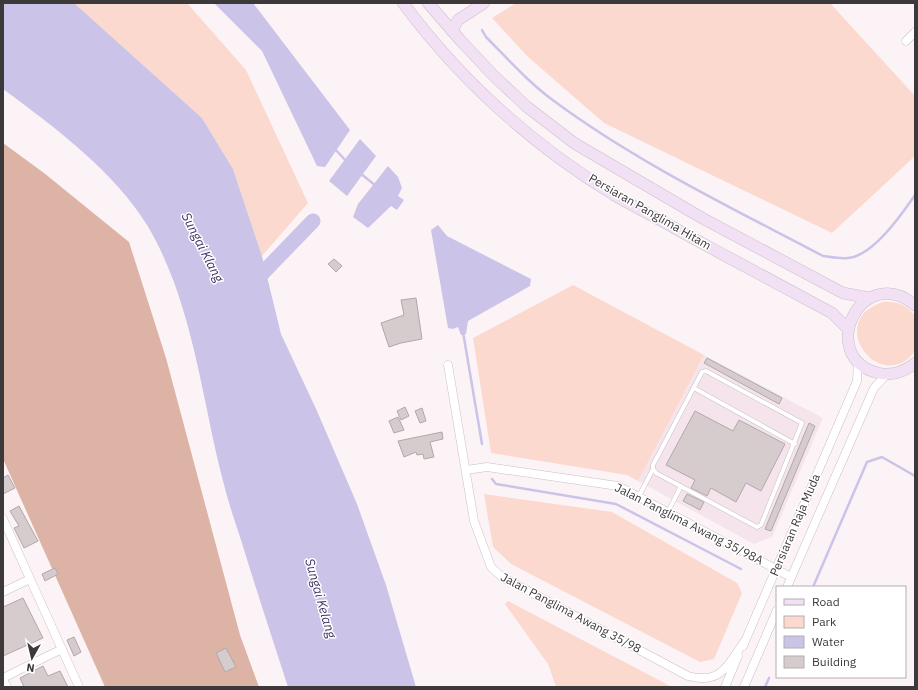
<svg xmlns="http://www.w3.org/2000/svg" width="918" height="690" font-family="'IBM Plex Sans',sans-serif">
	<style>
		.built { fill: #f5e4ec }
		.green { fill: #fcd9ce }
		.forest { fill: #ddb3a6 }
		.water { fill: #cbc3e8 }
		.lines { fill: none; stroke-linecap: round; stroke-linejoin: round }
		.stream { stroke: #cbc3e8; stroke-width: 2.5 }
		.river { stroke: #cbc3e8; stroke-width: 15 }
		.building { fill: #d6cccd; stroke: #b2a8a9 }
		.lane-casing { stroke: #c9c0c4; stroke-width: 5 }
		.street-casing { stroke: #c9c0c4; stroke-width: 9 }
		.secondary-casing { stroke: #c9c0c4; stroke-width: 12 }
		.lane { stroke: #fff; stroke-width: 4 }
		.street { stroke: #fff; stroke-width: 8 }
		.secondary { stroke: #f2e1f5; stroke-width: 11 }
		.labels { text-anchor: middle; stroke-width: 3; stroke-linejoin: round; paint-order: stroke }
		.street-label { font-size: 12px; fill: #3d393b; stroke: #fff }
		.water-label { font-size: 13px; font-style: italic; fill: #3f3162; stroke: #fff }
	</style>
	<rect width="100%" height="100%" fill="#fcf3f7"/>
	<path class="built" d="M704,355L823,418L772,537L754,544L638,481Z"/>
	<g class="green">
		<path d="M74,3H187L246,70L308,203L262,256L233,169L202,118Z"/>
		<path d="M516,3H830L915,96V156L832,233L604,123L527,56L492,18Z"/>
		<path d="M573,285L704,355L638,481L627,475L491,453L473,338Z"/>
		<path d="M883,302C896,301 907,305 915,316V351C881,397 823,321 883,302Z"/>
		<path d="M484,494L612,512L737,583L742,593L714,659L700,662L511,564L493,547Z"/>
		<path d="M508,601L672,687H556L548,664L505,604Z"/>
	</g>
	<path class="forest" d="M3,143L44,173L129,242L166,358L240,635L259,687H105L3,459Z"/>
	<g class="water">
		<path d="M3,3H74L202,118L233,169L262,256L281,334L317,411L357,504L386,585L416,687H288C272,638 256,589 241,540C234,519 227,498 222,477C201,394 192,300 147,225C114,171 53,126 3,89Z"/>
		<path d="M214,3H253L350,130L325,167L317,166L262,51Z"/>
		<path d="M360,139L376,156L347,196L329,181Z"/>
		<path d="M388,166L398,177L402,188L398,196L404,200L397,210L391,206L368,228L353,217L358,204Z"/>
		<path d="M438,225L447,236L531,279L530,286L468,321L466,334L461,335L458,327L453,329L448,328L431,230Z"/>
	</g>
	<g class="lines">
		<g class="stream">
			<path d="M482,30L486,37C508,59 529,83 554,101C638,163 732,208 823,256C831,257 840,259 848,258C873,256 902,214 915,195"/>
			<path d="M334,148L347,162"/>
			<path d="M360,173L376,186"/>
			<path d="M463,332L482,444"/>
			<path d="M492,479L496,484L616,504L741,569"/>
			<path d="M813,587L867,462L882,457L915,476"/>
			<path d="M765,687L769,678"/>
		</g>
		<path class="river" d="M251,285L313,221"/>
	</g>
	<g class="building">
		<path d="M334,259L342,266L336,272L328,264Z"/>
		<path d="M416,298L422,339L401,343L389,347L381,323L404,315L401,300Z"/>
		<path d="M707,358L782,398L779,404L704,363Z"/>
		<path d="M405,407L409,416L401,420L397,411Z"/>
		<path d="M422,408L426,421L420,423L415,411Z"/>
		<path d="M695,411L733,431L739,420L785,444L761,491L746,483L736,502L711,488L707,496L691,488L695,480L666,465Z"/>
		<path d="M398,417L404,430L394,433L389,421Z"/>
		<path d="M809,423L815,426L771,531L765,529Z"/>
		<path d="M442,432L443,439L430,442L434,457L424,459L423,454L417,455L416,452L404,457L398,441Z"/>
		<path d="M8,475L15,488L3,494V478Z"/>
		<path d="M687,494L704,502L700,510L683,501Z"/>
		<path d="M19,506L38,541L24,548L14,528L19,526L10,511Z"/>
		<path d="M55,568L58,574L45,581L42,574Z"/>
		<path d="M23,598L43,638L3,656V607Z"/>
		<path d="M74,637L81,652L74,656L67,640Z"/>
		<path d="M226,648L236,667L225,672L216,653Z"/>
		<path d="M43,666L48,676L60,671L68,687H24L20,678Z"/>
	</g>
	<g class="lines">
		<defs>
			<g id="lane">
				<path d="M706,371L802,423L761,525L757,527L656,473L653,469V465L702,372Z"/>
				<path d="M694,388L795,444"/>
				<path d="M639,496L653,469"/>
				<path d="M668,512L681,486"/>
			</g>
			<g id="street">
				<path d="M906,41L915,32"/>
				<path d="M448,365L474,521L491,567L502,577L688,676C721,685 728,665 744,642"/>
				<path d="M466,470L487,467L618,486L791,577"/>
				<path d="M3,519L79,687"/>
				<path d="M787,587L874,388L887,374"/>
				<path d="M3,592L30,579"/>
				<path d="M743,646L857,381L858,361"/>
				<path d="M3,678L62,649"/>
				<path d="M3,680L7,687"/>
				<path d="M725,687L738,656"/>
				<path d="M744,687L777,610"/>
			</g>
			<g id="secondary">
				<path d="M403,3C460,80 533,145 614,195C635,207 657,218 678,230C729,258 780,285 832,313L848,329"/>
				<path d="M428,3L461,41L493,75L526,106L574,143L702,218L843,293L870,298"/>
				<path d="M452,31L458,20L484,3"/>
				<path d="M915,305C861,261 816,357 878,373C891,376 905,372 915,363"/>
			</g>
		</defs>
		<use href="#lane" class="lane-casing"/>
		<use href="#street" class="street-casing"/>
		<use href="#secondary" class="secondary-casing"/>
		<use href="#lane" class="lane"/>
		<use href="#street" class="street"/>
		<use href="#secondary" class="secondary"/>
	</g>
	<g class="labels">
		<g class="street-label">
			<text transform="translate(650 212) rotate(30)" y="4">Persiaran Panglima Hitam</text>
			<text transform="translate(689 524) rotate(27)" y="4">Jalan Panglima Awang 35/98A</text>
			<text transform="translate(795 525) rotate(-67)" y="4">Persiaran Raja Muda</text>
			<text transform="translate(571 613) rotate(28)" y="4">Jalan Panglima Awang 35/98</text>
		</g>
		<g class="water-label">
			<text transform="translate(203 247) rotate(63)" y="5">Sungai Klang</text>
			<text transform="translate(321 598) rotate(74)" y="5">Sungai Kelang</text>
		</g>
	</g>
	<rect width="918" height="690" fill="none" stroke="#3d393b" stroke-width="8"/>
	<rect x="776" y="586" width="130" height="92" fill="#ffffff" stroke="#b1b0b1"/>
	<rect x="784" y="599" width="20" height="6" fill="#f2e1f5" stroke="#b1b0b1"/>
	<text x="812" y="606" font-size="12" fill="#3d393b">Road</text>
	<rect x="784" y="616" width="20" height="12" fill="#fcd9ce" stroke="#b1b0b1"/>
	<text x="812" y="626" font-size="12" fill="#3d393b">Park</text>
	<rect x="784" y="636" width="20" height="12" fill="#cbc3e8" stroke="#b1b0b1"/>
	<text x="812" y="646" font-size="12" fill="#3d393b">Water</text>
	<rect x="784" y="656" width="20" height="12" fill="#d6cccd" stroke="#b1b0b1"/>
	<text x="812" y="666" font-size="12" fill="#3d393b">Building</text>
	<g transform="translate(32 658) rotate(188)" stroke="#ffffff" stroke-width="3" paint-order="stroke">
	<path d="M0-3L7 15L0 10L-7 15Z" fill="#3d393b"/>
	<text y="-6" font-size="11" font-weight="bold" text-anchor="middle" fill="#3d393b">N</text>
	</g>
</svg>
